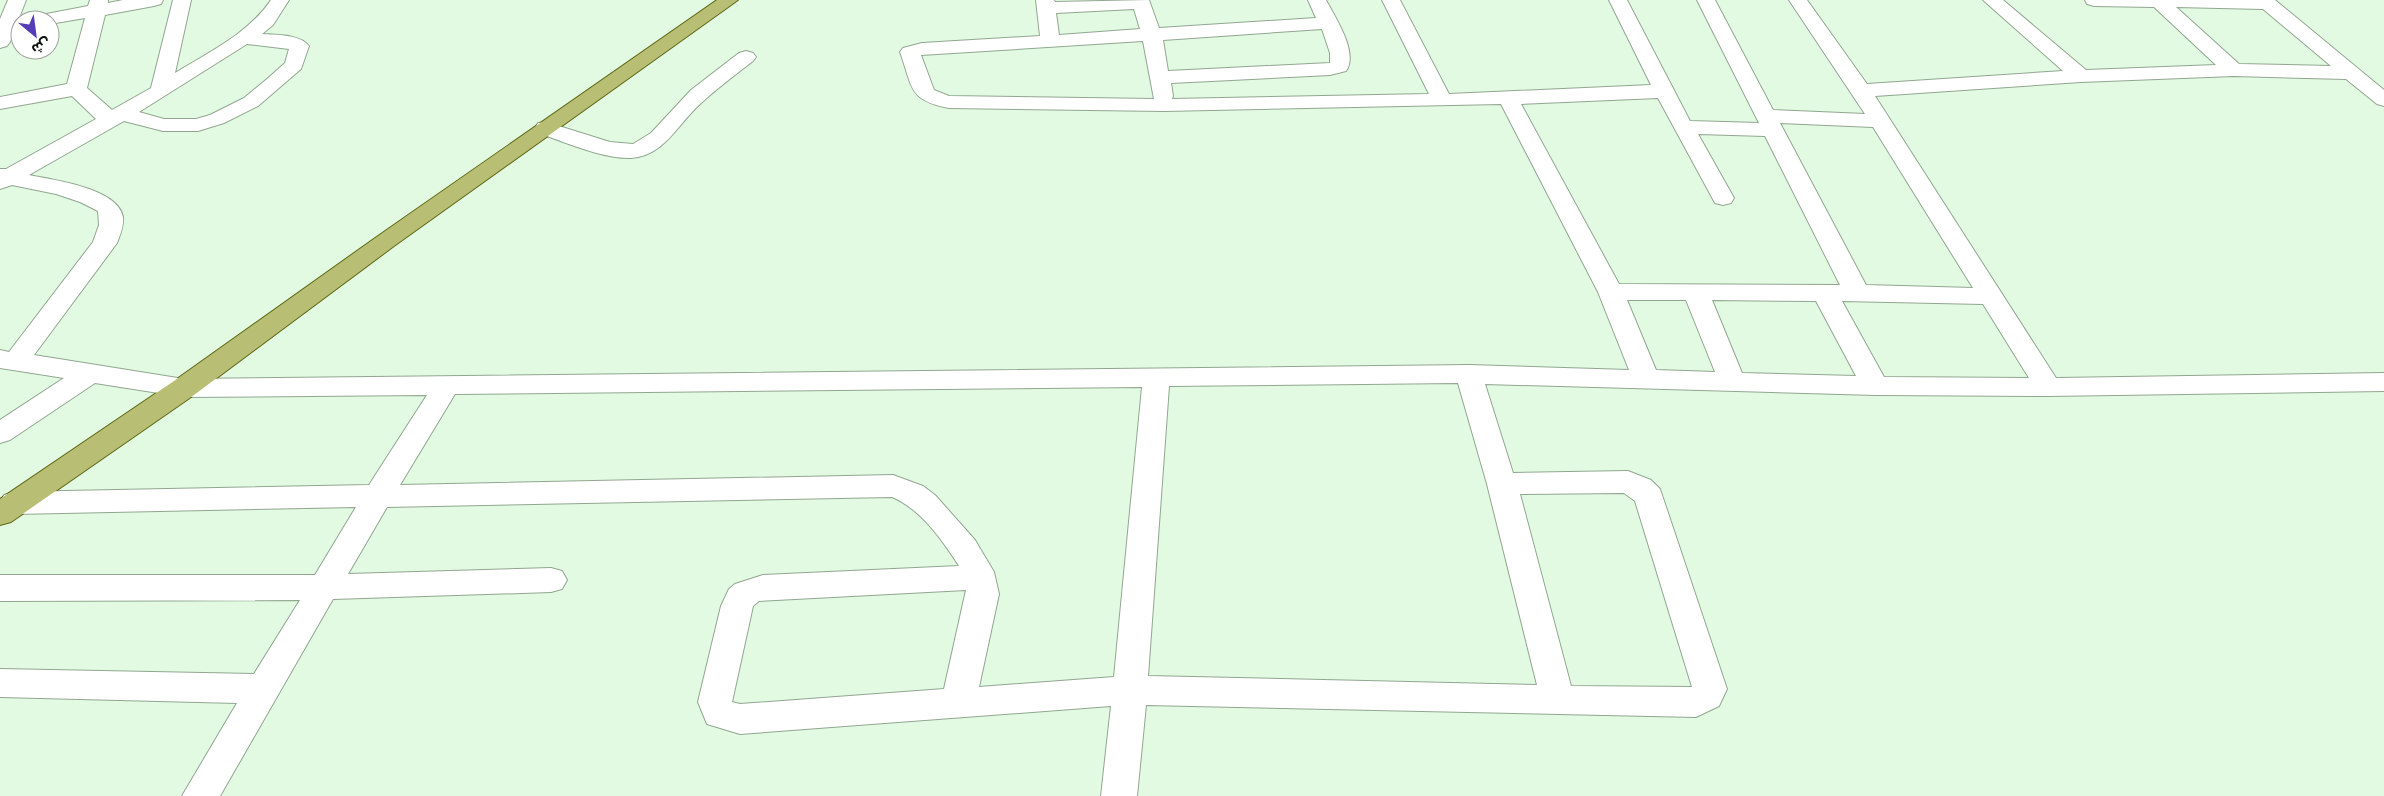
<svg xmlns="http://www.w3.org/2000/svg" width="2384" height="796" font-family="Mulish,'Noto Sans Arabic',sans-serif">
	<style>
		.lines { fill: none; stroke-linecap: round; stroke-linejoin: round }
		.minor-casing { stroke: #91a690; stroke-width: 2 }
		.major-casing { stroke: #5e6814; stroke-width: 2 }
		.minor { fill: #fff; fill-rule: evenodd }
		.major { fill: #b8bf74; fill-rule: evenodd }
	</style>
	<rect width="100%" height="100%" fill="#e3fae2"/>
	<g class="lines">
		<defs>
			<g id="minor">
				<path d="M8,0H26L10,42L7,46L0,48V19Z"/>
				<path d="M90,0H108V3L123,0H163L161,4L154,6L105,15L87,88L112,110L151,88L173,0H191L175,73C209,52 248,34 271,0H289L273,25L262,34C276,35 300,34 309,46L301,69L258,106L224,123L198,131H163L124,121L29,175C53,180 118,188 123,217C124,226 120,235 117,243L34,355L184,379L1469,365L1629,370L1598,292L1501,104L1164,111L949,108C908,100 913,88 900,52L903,48L922,43L1040,36L1036,0H1054L1055,2L1149,0L1159,28L1316,18L1308,0H1326C1335,17 1359,53 1346,71L1330,75L1171,83L1173,96L1172,99L1429,94L1382,0H1400L1449,94L1651,85L1609,0H1627L1690,121L1759,123L1697,0H1715L1773,110L1865,114L1789,0H1807L1867,84L2063,71L1983,0H2003L2086,70L2216,65L2154,7L2094,6L2087,4L2085,0H2275L2384,90V106L2377,104L2346,79L2234,76L2081,82L1875,96L2056,378L2384,373V391L2048,396L1875,395L1485,384L1513,473L1628,471L1651,480L1660,489L1727,689L1719,706L1696,717L1146,705L1137,796H1101L1111,706L740,734L707,724L698,702L721,606L729,589L735,584L763,575L959,566C943,541 921,509 892,497L387,507L348,574L551,568L562,571L567,580L562,589L551,592L333,599L220,796H182L237,703L0,697V669L254,674L300,600L0,601V575H315L356,507L15,514L4,511L0,503L4,495L15,492L369,485L427,395L184,397L95,383L10,440L0,443V420L64,378L0,368V350L9,352L93,242L99,225L98,211L80,202L56,194L12,185L0,189V169H6L96,119L72,96L0,109V97L67,84L85,18L50,24V20H34L36,16L88,6ZM2176,7L2263,9L2331,66L2239,64ZM1134,9L1140,29L1059,35L1056,13ZM1322,29L1330,53V63L1168,71L1163,40ZM1143,41L1154,99L949,96L934,90L921,55ZM247,44L289,49L285,63L267,79L244,98L210,115L196,119H164L139,112ZM1658,98L1715,203L1723,205L1731,203L1734,198L1698,134L1765,136L1840,285L1619,284L1521,104ZM1780,123L1873,127L1973,288L1866,285ZM1627,300H1686L1715,372L1656,370ZM1712,300L1816,301L1856,376L1742,373ZM1842,301L1983,304L2029,378L1884,377ZM1458,383L1487,484L1537,685L1148,676L1169,386ZM1142,387L1114,677L979,687L999,594L994,572L975,540L935,495L923,486L893,475L400,485L455,394ZM1624,493L1635,501L1692,687L1571,686L1520,494ZM966,590L944,689L740,704L732,702L753,606L759,601Z"/>
				<path d="M746,51L753,53L756,57L753,61C735,75 716,89 699,105C678,124 664,156 631,158C603,159 565,142 538,133L535,128L538,123L546,122L610,142L633,144L651,133L691,90L739,53Z"/>
			</g>
			<path id="major" d="M717,0H738L394,246L194,395L11,522L0,525V499L174,381L378,236Z"/>
		</defs>
		<use href="#minor" class="minor-casing"/>
		<use href="#major" class="major-casing"/>
		<use href="#minor" class="minor"/>
		<use href="#major" class="major"/>
	</g>
	<g transform="translate(35 35) rotate(151)"><circle r="24" fill="#ffffff" stroke="#9ea19e"/>
	<path d="M0-4L9 19L0 12L-9 19Z" fill="#563db5"/>
	<text y="-8" font-size="14" font-weight="bold" text-anchor="middle" fill="#0d140d">ش</text>
	</g>
</svg>
